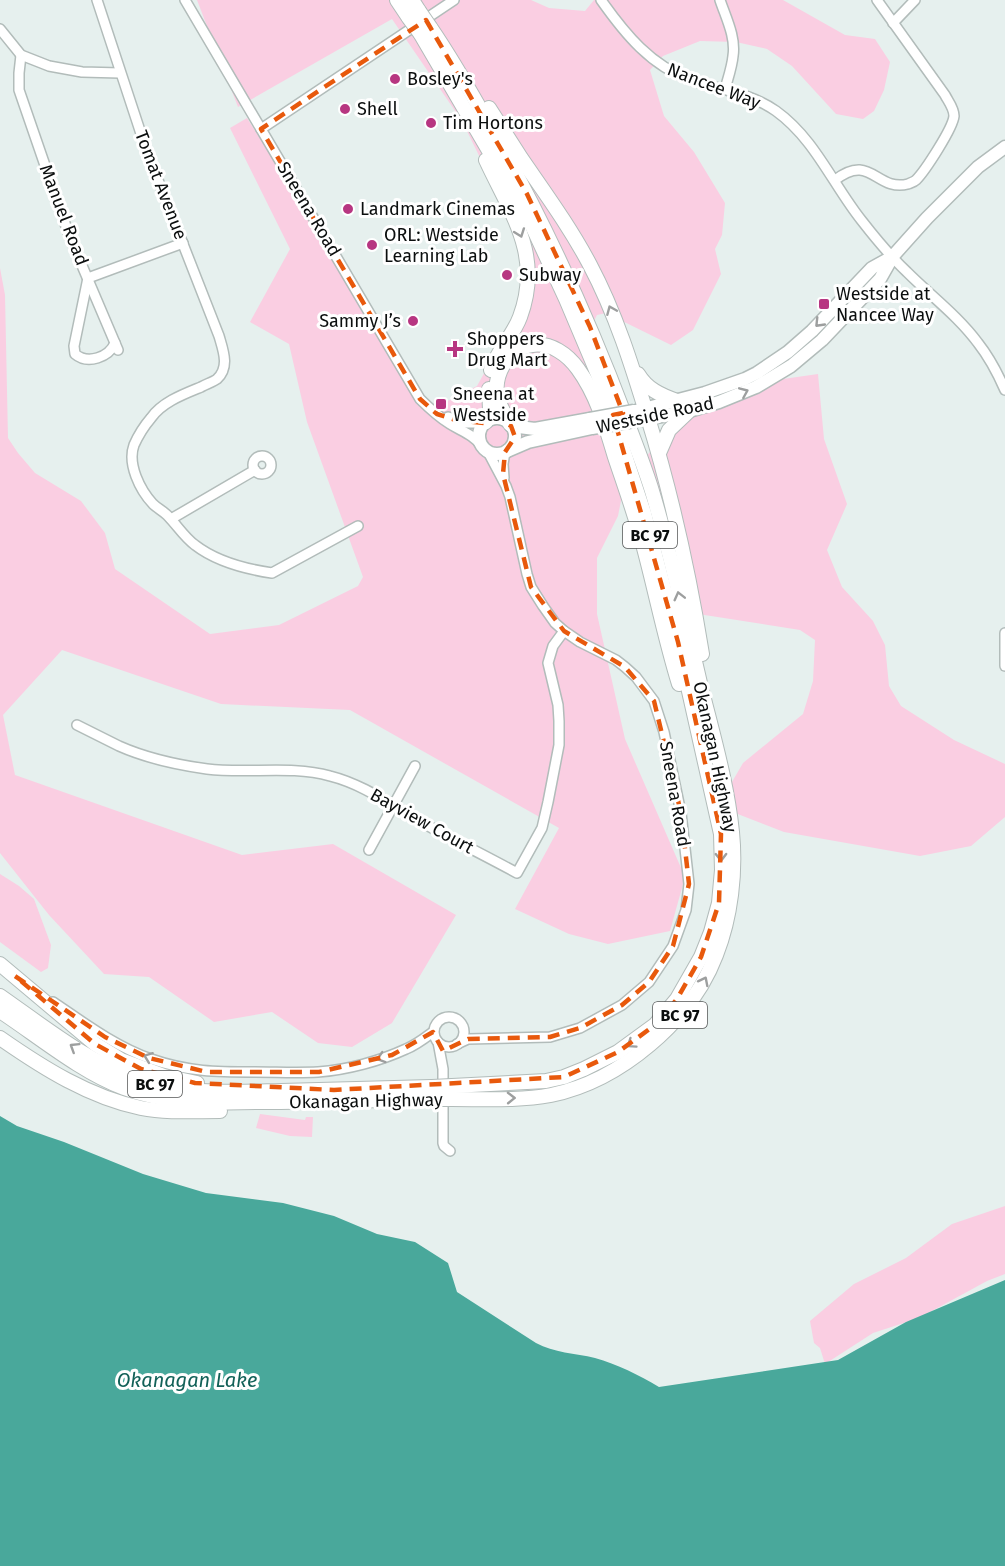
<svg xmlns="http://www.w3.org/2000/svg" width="1005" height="1566" font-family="'Fira Sans',sans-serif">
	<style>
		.green { fill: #facee2 }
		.water { fill: #49a89b }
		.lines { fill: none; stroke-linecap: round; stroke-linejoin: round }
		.minor-casing { stroke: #b2bcba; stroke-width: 12 }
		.major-casing { stroke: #b2bcba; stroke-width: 15 }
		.highway-casing { stroke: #b2bcba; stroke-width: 16 }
		.minor { stroke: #fff; stroke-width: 9 }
		.major { stroke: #fff; stroke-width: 12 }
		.highway { stroke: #fff; stroke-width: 14 }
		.major-bridge-casing { stroke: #b2bcba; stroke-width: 15; stroke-linecap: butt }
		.highway-bridge-casing { stroke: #b2bcba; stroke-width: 16; stroke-linecap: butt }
		.major-bridge { stroke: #fff; stroke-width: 12 }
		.highway-bridge { stroke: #fff; stroke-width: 14 }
		.oneway { stroke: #9d9f9f }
		.marked { fill: none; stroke: #e8590c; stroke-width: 4.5; stroke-dasharray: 12 8; stroke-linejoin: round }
		.poi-dot { fill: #b73681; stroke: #fff; stroke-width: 2 }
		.labels { text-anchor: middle; stroke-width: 6; stroke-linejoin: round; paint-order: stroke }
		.shield { fill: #fff; stroke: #545656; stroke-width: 1.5 }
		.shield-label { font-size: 16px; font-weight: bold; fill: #0b0e0e }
		.poi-label { font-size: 18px; fill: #0b0e0e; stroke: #fff; text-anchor: start }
		.street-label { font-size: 18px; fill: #0b0e0e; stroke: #fff }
		.water-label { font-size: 20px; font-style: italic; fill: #126158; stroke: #fff }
	</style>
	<rect width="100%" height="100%" fill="#e6f0ee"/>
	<g class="green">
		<path d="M197,0H531L549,8L585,11L594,0H783L845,35L875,39L890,62L884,90L874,111L863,119L836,114L792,66L767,49L736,42L700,41L663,56L650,70L664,116L694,152L725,203L722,235L715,249L721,274L693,330L671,345L606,313L597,315L592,325L626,476L618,516L597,558V614L625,739L685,877L670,931L608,944L569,934L515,909L559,828L350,710L221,704L62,650L3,715L15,775L242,855L333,844L456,915L392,1023L352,1047L318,1043L272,1012L214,1022L149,977L104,974L49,915L0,853V268L5,295L8,438L18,453L35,473L81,501L105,533L115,569L210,634L279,625L358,586L363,577L307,422L289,344L250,322L290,249L230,128L247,118L423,395L436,407L477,386L514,319L522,282L517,240L489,176L462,121L392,19L238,107Z"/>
		<path d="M818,374L824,439L847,504L827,550L842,587L873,621L885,645L889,686L901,706L954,740L1005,764V817L971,846L920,856L784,832L730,811L725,794L743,763L803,714L813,681L815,640L800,630L666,609L637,469L675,419L720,388Z"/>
		<path d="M0,874L19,886L34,899L51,945L48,968L41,972L0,942Z"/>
		<path d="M260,1114L305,1120L306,1117H313L312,1137L290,1136L256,1128Z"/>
		<path d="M1005,1206V1274L987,1281L919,1318L873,1333L825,1364L820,1348L814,1343L810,1321L854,1284L906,1258L952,1224Z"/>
	</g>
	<path class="water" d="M0,1116L17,1126L64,1142L143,1174L206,1193L283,1203L334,1216L377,1234L415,1242L448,1263L457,1292L536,1343C554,1353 575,1353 595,1358C617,1364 639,1375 659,1387L838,1360L906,1322L1005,1280V1566H0Z"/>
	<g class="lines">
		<defs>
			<g id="minor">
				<path d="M97,0L147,152L219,336C223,350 230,367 217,379C213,382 206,384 201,387C184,394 162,402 151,418C145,425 138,436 134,445C127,464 140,490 153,504C157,508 163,511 167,515C177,525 184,537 195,545C217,562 245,569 272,573L358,526"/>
				<path d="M185,0L420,399C429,408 439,417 450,424C463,432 472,434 482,446"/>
				<path d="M601,0C625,34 651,66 691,80C720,90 751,93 776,111C815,139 833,185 862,221C876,239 891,257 907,272C931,296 958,316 978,343C989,357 998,374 1005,390"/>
				<path d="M720,0C726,18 736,37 733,56C732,67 728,78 725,89"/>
				<path d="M893,23L915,0"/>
				<path d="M0,29L21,55L49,66L82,72L120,73"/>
				<path d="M21,55L19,73V90L69,235L118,350"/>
				<path d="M261,129L454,0"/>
				<path d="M835,180C871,152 876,192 908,184C910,183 914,182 916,180C925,171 953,128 954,116C954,108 948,101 945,95L877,0"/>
				<path d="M88,278L74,346L75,354C88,365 109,357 115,343"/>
				<path d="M88,278L183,243"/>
				<path d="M448,417L465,423H484"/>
				<circle cx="262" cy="465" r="9"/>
				<path d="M504,478L503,464L505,452"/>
				<path d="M171,519L255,470"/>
				<path d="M1005,633V666"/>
				<path d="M77,725C91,732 105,739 119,746C146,758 178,765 207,769C248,774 291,765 330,776C362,784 388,803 416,819C449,838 484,855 517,873L542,828L548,802L559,745V721L558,705L548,663L553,646L564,631"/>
				<path d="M369,850L415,766"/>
				<path d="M53,1002C84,1023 116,1047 151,1059C188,1072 217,1072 255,1072C276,1072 297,1073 318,1072C347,1070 380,1061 406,1049C416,1045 425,1038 433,1032"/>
				<circle cx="449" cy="1032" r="15"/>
				<path d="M438,1042L443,1069V1143L444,1146L450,1151"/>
				<path d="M457,1044L468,1039L550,1037L580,1028L622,1005L649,982L673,946L686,910L689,884L681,813L664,732L654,701L636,677L625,667L616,660L580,642L564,631L555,623L543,606L531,587L527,574L510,497L506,486L488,452"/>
			</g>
			<g id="major">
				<path d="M636,411L705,393L745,379L757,373L788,352L812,331L872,268L892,257"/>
				<circle cx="497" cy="436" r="18"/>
				<path d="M634,421L689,411L719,402L756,387L791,366L822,340L880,279L893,256L927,218L978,167L1005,147"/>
				<path d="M511,426L535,429L590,419"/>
				<path d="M507,451L528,442L592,428"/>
			</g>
			<g id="highway">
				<path d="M397,0L409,18"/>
				<path d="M412,0L419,11"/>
				<path d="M430,27C457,66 478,105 501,146C549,233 590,323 625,416C634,441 644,465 652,491C671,554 685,619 700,683C712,732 727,782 732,832C736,872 731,917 716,955C691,1021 620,1081 551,1095C519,1101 485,1099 452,1099"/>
				<path d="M420,33L529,219L566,299L599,377L644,513L678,642L721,834L722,870L719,903L711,932L701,957L677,999L655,1025L618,1052L584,1069L564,1077L546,1081L452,1086"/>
				<path d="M489,108C500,125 510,141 521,158C545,193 570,227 590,265C616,314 632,366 648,418C672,496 689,574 702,654"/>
				<path d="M486,160C511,214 543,255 520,317C513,336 497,351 491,370"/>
				<path d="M638,374C647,389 660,395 677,401"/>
				<path d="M486,422L490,409L489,389"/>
				<path d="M510,424C506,416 501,408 498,400C492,376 507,348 532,345C551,342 568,355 578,369C597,395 606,427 615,457C625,487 636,517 644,548C656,593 665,639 679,684"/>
				<path d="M659,453L669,430L689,411"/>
				<path d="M0,964L95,1044L121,1060L164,1076L197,1083"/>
				<path d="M0,996C43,1026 86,1061 136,1079C183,1095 232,1092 281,1091C331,1090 381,1088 432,1087"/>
				<path d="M0,1011C38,1036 81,1072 124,1088C166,1104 214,1103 259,1102C316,1102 374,1100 432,1099"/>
				<path d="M0,1038C43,1068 89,1097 141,1108C167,1113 194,1111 220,1111"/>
			</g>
		</defs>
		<use href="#minor" class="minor-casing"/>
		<use href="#major" class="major-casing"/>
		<use href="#highway" class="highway-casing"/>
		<use href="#minor" class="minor"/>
		<use href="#major" class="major"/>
		<use href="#highway" class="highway"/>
		<defs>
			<g id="major-bridge">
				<path d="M590,419L634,411"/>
				<path d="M592,428L634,421"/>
			</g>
			<g id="highway-bridge">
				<path d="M419,11L430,27"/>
				<path d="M409,18L420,33"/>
				<path d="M432,1087L452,1086"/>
				<path d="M432,1099H452"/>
			</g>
		</defs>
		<use href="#major-bridge" class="major-bridge-casing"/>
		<use href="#highway-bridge" class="highway-bridge-casing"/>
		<use href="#major-bridge" class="major-bridge"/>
		<use href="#highway-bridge" class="highway-bridge"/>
	</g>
	<defs><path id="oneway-chevron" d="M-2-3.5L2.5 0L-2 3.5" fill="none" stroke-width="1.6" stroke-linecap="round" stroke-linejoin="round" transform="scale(1.5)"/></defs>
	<g class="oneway">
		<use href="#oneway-chevron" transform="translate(520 233) rotate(70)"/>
		<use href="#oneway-chevron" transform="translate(611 310) rotate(-113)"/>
		<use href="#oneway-chevron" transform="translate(819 323) rotate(134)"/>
		<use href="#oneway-chevron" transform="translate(744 392) rotate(-23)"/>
		<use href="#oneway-chevron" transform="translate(679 596) rotate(-104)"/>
		<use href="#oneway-chevron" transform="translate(721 857) rotate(89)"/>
		<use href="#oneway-chevron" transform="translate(704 981) rotate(-63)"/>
		<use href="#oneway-chevron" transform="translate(631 1044) rotate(145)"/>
		<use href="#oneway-chevron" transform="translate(74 1047) rotate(-148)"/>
		<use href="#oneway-chevron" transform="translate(148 1057) rotate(-159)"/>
		<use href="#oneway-chevron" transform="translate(381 1058) rotate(162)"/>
		<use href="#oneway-chevron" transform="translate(511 1098) rotate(-1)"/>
	</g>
	<path class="marked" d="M426,20L527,194L590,327L623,413L613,415L678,642L721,834L719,903L701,957L677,999L655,1025L618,1052L564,1077L334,1090L195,1083L141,1069L95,1044L15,976L105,1037L149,1058L207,1072H319L392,1055L433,1032L443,1051L468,1039L550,1037L580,1028L622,1005L649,982L673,946L689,884L681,813L654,701L625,667L564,631L531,587L503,474L505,452L515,437L511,426L497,418L484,423L456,420L437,414L420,399L261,129Z"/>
	<g class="poi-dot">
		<circle cx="395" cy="79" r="6"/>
		<circle cx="345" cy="109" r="6"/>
		<circle cx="431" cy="123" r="6"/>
		<circle cx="348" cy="209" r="6"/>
		<circle cx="372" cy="245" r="6"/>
		<circle cx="507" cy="275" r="6"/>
		<rect x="818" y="298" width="12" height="12" rx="3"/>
		<circle cx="413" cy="321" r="6"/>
		<path d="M452 340h6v6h6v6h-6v6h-6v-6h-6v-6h6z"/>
		<rect x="435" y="398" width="12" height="12" rx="3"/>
	</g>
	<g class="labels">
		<g class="shield">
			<rect x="623" y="522" width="54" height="26" rx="4.5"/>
			<rect x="653" y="1002" width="54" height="26" rx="4.5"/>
			<rect x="128" y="1071" width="54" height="26" rx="4.5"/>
		</g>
		<g class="shield-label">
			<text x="650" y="541">BC 97</text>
			<text x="680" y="1021">BC 97</text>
			<text x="155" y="1090">BC 97</text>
		</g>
		<g class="poi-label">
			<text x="407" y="85">Bosley's</text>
			<text x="357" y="115">Shell</text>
			<text x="443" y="129">Tim Hortons</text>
			<text x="360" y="215">Landmark Cinemas</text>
			<text x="384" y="241">ORL: Westside<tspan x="384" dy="21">Learning Lab</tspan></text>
			<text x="519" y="281">Subway</text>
			<text x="836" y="300">Westside at<tspan x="836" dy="21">Nancee Way</tspan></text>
			<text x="401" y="327" text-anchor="end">Sammy J’s</text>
			<text x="467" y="345">Shoppers<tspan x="467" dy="21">Drug Mart</tspan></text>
			<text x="453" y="400">Sneena at<tspan x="453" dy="21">Westside</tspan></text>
		</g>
		<g class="street-label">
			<text transform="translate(714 86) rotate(21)" y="6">Nancee Way</text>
			<text transform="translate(161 185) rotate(69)" y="6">Tomat Avenue</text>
			<text transform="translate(309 209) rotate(59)" y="6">Sneena Road</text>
			<text transform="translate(64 215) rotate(69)" y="6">Manuel Road</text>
			<text transform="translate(655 415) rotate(-12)" y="6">Westside Road</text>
			<text transform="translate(715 757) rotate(78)" y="6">Okanagan Highway</text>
			<text transform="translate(675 794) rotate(80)" y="6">Sneena Road</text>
			<text transform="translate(422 821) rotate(29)" y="6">Bayview Court</text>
			<text transform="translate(366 1101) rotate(-1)" y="6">Okanagan Highway</text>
		</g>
		<g class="water-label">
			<text x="187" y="1387">Okanagan Lake</text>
		</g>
	</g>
</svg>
